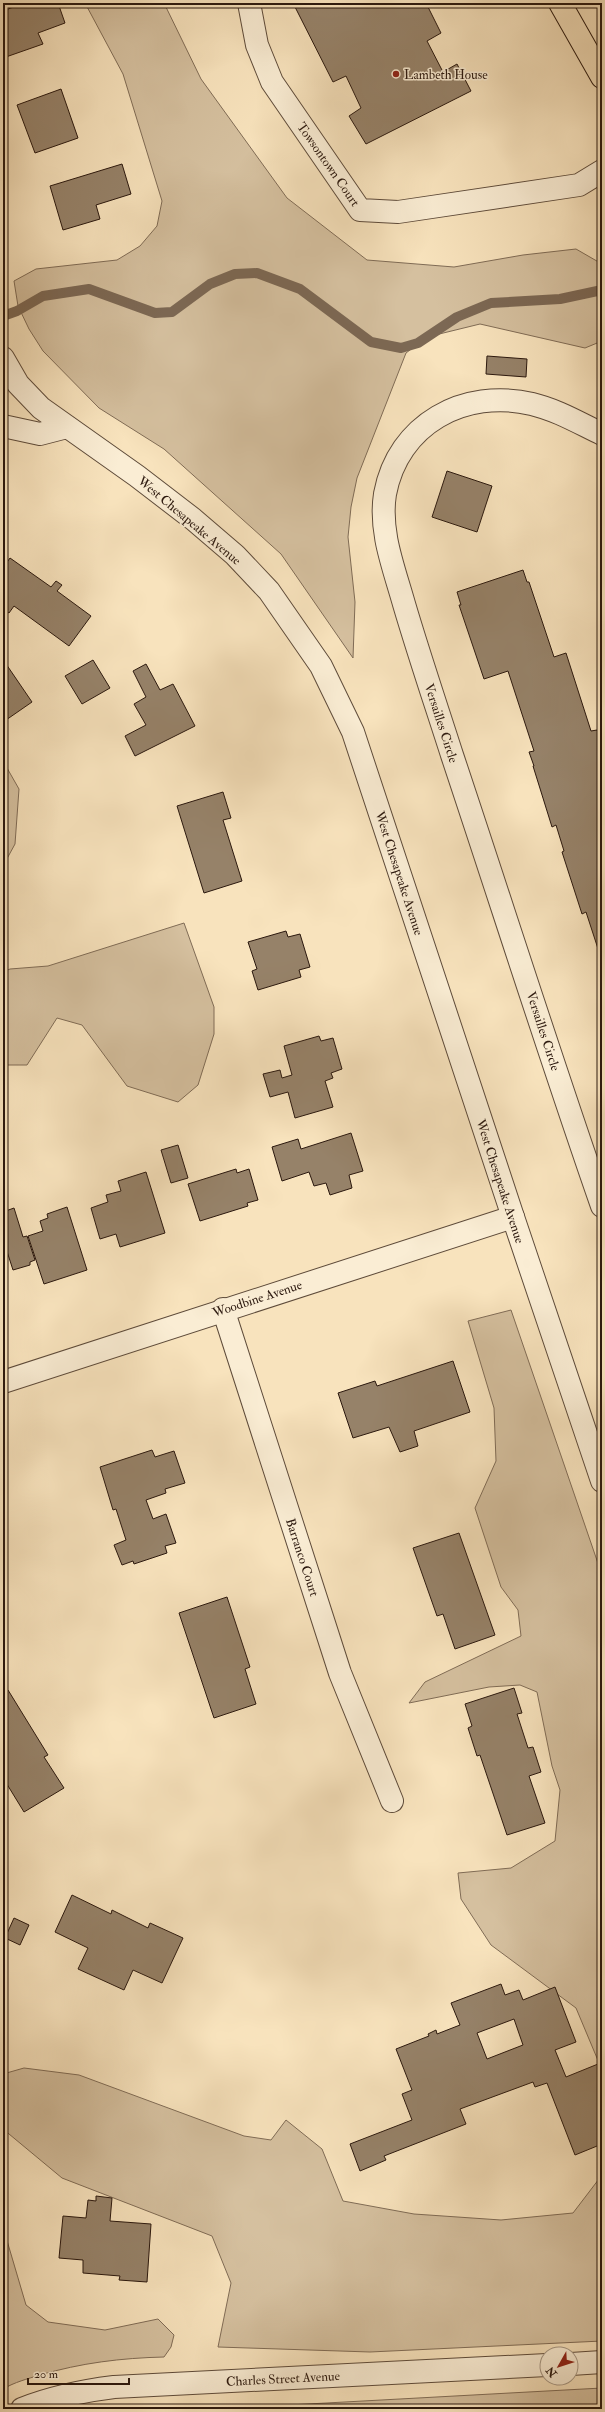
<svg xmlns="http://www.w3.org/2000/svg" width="605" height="2412" font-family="'IM FELL Double Pica',serif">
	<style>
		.green { fill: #d5c09f; stroke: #806c56 }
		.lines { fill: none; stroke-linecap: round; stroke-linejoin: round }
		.stream { stroke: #7c6854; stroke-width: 10 }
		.building { fill: #968269; stroke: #2b180e; fill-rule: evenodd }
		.minor-casing { stroke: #5e4b3a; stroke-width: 24 }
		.major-casing { stroke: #2b180e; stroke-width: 24 }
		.minor { stroke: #faedd4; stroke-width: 22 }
		.major { stroke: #f8e3bd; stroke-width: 22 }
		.poi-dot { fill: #8f2418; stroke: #faedd4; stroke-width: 1.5 }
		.labels { text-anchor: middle; stroke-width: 3; stroke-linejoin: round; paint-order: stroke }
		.poi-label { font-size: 13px; fill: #2b180e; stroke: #faedd4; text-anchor: start }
		.street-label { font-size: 13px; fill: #2b180e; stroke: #faedd4 }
	</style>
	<rect width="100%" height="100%" fill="#f8e3bd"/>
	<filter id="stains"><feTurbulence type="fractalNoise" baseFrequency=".005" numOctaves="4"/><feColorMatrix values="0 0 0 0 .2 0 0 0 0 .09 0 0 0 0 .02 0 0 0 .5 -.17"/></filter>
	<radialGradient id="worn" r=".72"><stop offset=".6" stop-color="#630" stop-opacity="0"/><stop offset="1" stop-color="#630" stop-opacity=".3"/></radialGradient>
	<g class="green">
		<path d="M85,3H164L201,79L287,198L367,260L454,267L523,255L576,249L602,264V341L585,348L480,324L427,337L406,353L357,478L351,507L348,537L355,602L353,658L281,554L164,449L99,408L43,351L29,329L18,306L14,281L36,269L117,260L140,246L157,226L162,201L123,74Z"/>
		<path d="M3,761L19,789L15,844L3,866Z"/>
		<path d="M184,923L214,1007V1034L198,1085L178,1102L127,1086L82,1025L57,1018L27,1065H3V972L10,969L48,966Z"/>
		<path d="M511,1310L602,1575V2070L576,2008L491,1945L461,1899L458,1873L511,1868L555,1841L560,1790L552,1766L537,1692L520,1685L489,1687L409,1703L425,1682L521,1636L518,1610L501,1587L475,1508L496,1461L494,1408L468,1321Z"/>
		<path d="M24,2068L79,2075L244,2136L271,2140L286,2120L322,2149L343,2201L414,2214L501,2220L573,2213L602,2175V2341L370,2352L218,2347L231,2283L212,2236L62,2178L3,2129V2074Z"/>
		<path d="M3,2227L26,2305L48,2322L105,2330L158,2319L174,2335L171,2347L164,2357C121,2358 81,2363 40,2375C27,2379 15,2382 3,2389Z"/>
		<path d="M602,2388V2409H216Z"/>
	</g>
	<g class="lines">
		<g class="stream">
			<path d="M3,316L17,311L43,296L89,289L155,313L172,312L210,284L235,274L257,273L300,289L371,342L401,348L418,343L457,317L491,303L560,299L602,290"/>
			<path d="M489,2409H501"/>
		</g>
	</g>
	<g class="building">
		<path d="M24,3H58L65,23L38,33L43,44L3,58V11Z"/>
		<path d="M293,3H426L441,33L427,41L443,72L457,64L471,91L366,144L349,116L361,108L346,76L333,82Z"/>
		<path d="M61,89L78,138L35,153L17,105Z"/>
		<path d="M122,164L131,194L96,205L100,219L63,230L50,186Z"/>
		<path d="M487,356L527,359L526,377L486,374Z"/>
		<path d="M447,471L492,486L477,532L432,517Z"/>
		<path d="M10,558L51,587L56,581L62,585L57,591L91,616L69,646L14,606L9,613L3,609V568Z"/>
		<path d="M523,570L527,582H529L554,657L566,653L591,731L597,730L602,743V961L586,912L582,914L562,852L564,851L556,825L552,827L533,766H534L529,752L534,751L508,671L484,679L459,605H461L457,592Z"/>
		<path d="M93,660L110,688L82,704L65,676Z"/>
		<path d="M4,661L32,702L6,720L3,716Z"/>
		<path d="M146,664L160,690L173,684L195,726L135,756L125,736L146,725L134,704L146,697L133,671Z"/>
		<path d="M223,792L231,818L223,820L242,881L204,893L177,806Z"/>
		<path d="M286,931L288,937L300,934L310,967L299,970L301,977L258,990L252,971L257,969L248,942Z"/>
		<path d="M319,1036L321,1041L333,1038L342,1069L331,1073L333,1078L325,1081L333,1107L295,1118L288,1092L270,1097L263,1074L280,1070L282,1078L292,1075L284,1046Z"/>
		<path d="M351,1133L363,1171L349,1175L352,1188L330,1195L326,1183L314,1186L309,1172L282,1181L272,1147L298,1139L301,1149Z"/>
		<path d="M178,1145L188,1178L171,1183L161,1150Z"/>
		<path d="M236,1169L237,1173L249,1169L258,1200L247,1203L248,1206L200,1221L188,1184Z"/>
		<path d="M146,1172L165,1233L120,1247L116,1234L100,1239L91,1208L108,1202L106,1195L121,1191L118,1181Z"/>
		<path d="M67,1207L87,1270L44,1284L28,1236L43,1231L40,1221L48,1218L47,1214Z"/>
		<path d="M14,1208L23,1237L27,1236L35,1260L30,1262V1265L13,1270L3,1239V1212Z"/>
		<path d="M453,1361L470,1412L414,1431L418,1446L400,1452L389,1427L353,1438L338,1393L375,1381L377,1386Z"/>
		<path d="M152,1450L155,1457L174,1451L185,1483L165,1489L166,1493L146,1500L153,1519L166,1514L176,1543L165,1546L167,1553L134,1564L133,1561L122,1565L114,1545L126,1540L116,1509L113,1510L100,1467Z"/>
		<path d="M459,1533L495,1635L455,1649L443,1614L437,1616L413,1548Z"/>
		<path d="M227,1597L250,1667L245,1669L256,1704L214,1718L179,1613Z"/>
		<path d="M514,1688L522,1713L517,1714L528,1748L533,1747L541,1772L529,1776L545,1823L507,1835L480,1755L477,1756L468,1728L472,1726L465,1704Z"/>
		<path d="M8,1690L48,1755L44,1757L64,1788L24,1812L5,1781L3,1783V1694Z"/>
		<path d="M72,1895L111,1914L112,1910L148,1928L150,1923L183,1938L162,1983L133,1970L124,1990L78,1969L88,1948L55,1932Z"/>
		<path d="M14,1918L29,1925L20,1945L5,1938Z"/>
		<path d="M501,1984L505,1995L519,1990L523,2000L555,1987L576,2042L555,2050L566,2077L598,2064L602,2074V2144L575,2155L547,2083L535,2087L533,2082L460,2109L466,2124L384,2156L386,2160L360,2171L350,2144L412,2120L402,2094L412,2090L396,2049L429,2036L428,2034L436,2030L437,2034L460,2025L451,2003ZM514,2019L523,2045L487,2059L477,2033Z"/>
		<path d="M96,2196L112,2198L110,2221L151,2224L147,2282L119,2280L120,2276L83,2273V2260L59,2258L63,2216L86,2218L88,2200L96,2201Z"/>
	</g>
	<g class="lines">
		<defs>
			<g id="minor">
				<path d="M249,3L257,45L272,82L360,210L398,212L579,185L602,171"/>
				<path d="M3,358L18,384L41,408L137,476L193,519L235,555L269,591L321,666L353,732L513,1217L602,1481"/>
				<path d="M3,426L40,434L67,427"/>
				<path d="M602,434C579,423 557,410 532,404C464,388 398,424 385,494C379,532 394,568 404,604C419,655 436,705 452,755C502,905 550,1057 602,1206"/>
				<path d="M223,1309L340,1673L392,1801"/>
				<path d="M3,1382L513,1217"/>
				<path d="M571,2364L602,2362"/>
				<path d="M22,2409C52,2397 82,2391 114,2387L547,2365"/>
			</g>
			<path id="major" d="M560,3L602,77"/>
		</defs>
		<use href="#minor" class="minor-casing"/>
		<use href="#major" class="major-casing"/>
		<use href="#minor" class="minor"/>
		<use href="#major" class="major"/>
	</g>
	<circle class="poi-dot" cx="396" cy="74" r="4"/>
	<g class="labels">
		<g class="poi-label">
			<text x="404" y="79">Lambeth House</text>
		</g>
		<g class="street-label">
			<text transform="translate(329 164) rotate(55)" y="5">Towsontown Court</text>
			<text transform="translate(190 520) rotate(40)" y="5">West Chesapeake Avenue</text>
			<text transform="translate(442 723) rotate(72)" y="5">Versailles Circle</text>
			<text transform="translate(400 873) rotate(72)" y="5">West Chesapeake Avenue</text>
			<text transform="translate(544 1031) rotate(72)" y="5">Versailles Circle</text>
			<text transform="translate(501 1181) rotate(72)" y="5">West Chesapeake Avenue</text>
			<text transform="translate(257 1298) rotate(-18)" y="5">Woodbine Avenue</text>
			<text transform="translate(303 1557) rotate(72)" y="5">Barranco Court</text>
			<text transform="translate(283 2378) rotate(-3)" y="5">Charles Street Avenue</text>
		</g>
	</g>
	<rect width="605" height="2412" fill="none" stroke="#f8e3bd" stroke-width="16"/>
	<rect x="4" y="4" width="597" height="2404" fill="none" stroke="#2b180e" stroke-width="2"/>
	<rect x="8" y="8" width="589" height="2396" fill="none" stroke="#2b180e"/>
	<g transform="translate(559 2366) rotate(231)"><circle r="19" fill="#faedd4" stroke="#a79885"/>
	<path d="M0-3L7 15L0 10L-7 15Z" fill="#8f2418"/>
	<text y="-6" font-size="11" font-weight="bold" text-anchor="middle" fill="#2b180e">N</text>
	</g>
	<path d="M28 2378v6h101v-6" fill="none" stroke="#2b180e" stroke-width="2"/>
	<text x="34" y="2378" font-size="12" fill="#2b180e" stroke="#faedd4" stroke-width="3" paint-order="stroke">20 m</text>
	<rect width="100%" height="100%" filter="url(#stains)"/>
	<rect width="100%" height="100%" fill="url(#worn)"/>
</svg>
